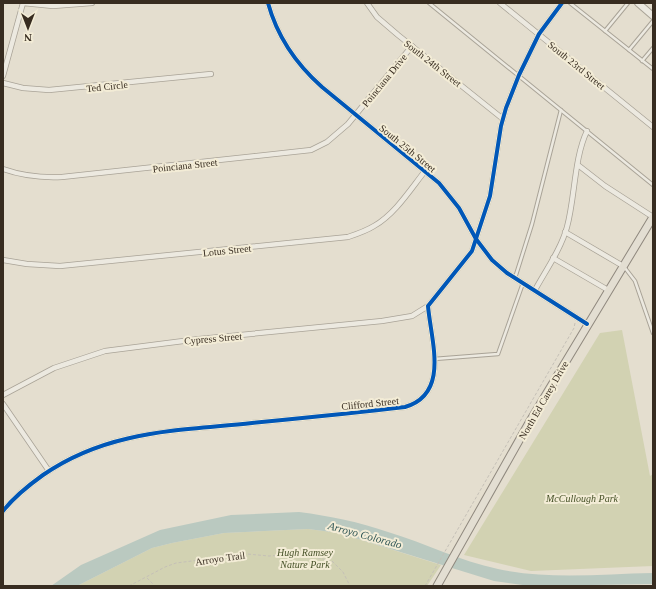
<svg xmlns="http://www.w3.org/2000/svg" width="656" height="589" font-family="Georgia,serif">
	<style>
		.green { fill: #d2d2b2 }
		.water { fill: #bac9c0 }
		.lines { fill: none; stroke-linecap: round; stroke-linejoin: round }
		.service-casing { stroke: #a9a397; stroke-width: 4.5 }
		.minor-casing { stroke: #a9a397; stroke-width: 6 }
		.tertiary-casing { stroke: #a9a397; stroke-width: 8 }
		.primary-casing { stroke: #8f887e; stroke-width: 9 }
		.path { stroke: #c5c0b7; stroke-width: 1; stroke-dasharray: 3 2; stroke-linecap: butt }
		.service { stroke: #ece9e0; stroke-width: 2.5 }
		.minor { stroke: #ece9e0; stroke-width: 4.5 }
		.tertiary { stroke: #ece9e0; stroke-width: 6 }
		.primary { stroke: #e3ded2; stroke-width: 7 }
		.cycleway-casing { stroke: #f3ecd6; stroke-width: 6 }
		.cycleway { stroke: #0057b8; stroke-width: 4 }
		.labels { text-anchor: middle; stroke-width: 4; stroke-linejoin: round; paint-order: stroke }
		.street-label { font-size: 10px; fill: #372c20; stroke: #f3ecd6 }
		.park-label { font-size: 10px; font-style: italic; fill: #475228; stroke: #f3ecd6 }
		.water-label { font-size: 11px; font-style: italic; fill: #305655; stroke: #f3ecd6 }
	</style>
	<rect width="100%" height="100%" fill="#e4decf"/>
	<g class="green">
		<path d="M622,330L650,476L653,474V566L531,571L464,555L600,333Z"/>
		<path d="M308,529L339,533L441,565L427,586H77L152,548L172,543L224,533Z"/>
	</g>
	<path class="water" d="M299,512C330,516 359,522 388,532C425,543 460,561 498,569C549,580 602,574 653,573V584L530,586L494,581L339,533L308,529L224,533L172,543L152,548L77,586H51L81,565L160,530L231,515Z"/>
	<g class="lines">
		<defs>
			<g id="service">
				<path d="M429,3L653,185"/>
				<path d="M570,3L653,69"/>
				<path d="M605,31L628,3"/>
				<path d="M629,50L653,21"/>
				<path d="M642,61L653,48"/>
				<path d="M625,268L635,281L653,333"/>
				<path d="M515,278L532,224L561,110"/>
				<path d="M434,359L498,354L523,283"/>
			</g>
			<g id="minor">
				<path d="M268,3C277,36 296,64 322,87L439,183L459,208L476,239L492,260L507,273L587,324"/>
				<path d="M367,3L377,17L398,35L503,119"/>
				<path d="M500,3L653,127"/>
				<path d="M3,76L23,3L53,6L92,3"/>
				<path d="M3,83L23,88L49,90L211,74"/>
				<path d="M578,165L605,186L653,217"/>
				<path d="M3,169C23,176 41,178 62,177L311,150L327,142L348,124L412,46"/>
				<path d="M565,232L623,266"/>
				<path d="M553,258L608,290"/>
				<path d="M3,260L27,264L60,266L348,237C357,234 366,231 374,226C395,214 410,190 425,171"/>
				<path d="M535,290C546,270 561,249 567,227C575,198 574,158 587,131"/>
				<path d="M3,395L54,368L105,351L199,339L382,321L412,316L428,306"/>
				<path d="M3,404L49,471"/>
				<path d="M3,511C14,497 29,485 43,475C108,430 177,431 252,423C303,418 354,413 405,407C450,394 431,341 428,306L472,251L490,196L501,126L506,108L519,75L539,34L562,3"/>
			</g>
			<path id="tertiary" d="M638,3L653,16"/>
			<path id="primary" d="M437,586L530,421L653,217"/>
		</defs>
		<use href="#service" class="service-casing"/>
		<use href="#minor" class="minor-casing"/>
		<use href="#tertiary" class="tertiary-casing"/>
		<use href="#primary" class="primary-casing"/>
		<g class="path">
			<path d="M147,578L155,586"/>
			<path d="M129,586L165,567L176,563L247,554L269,556L301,554L332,561L343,572L350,586"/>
			<path d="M425,586L574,328L575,323"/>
		</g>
		<use href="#service" class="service"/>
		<use href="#minor" class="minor"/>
		<use href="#tertiary" class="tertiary"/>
		<use href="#primary" class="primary"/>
		<defs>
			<g id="cycleway">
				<path d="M268,3C277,36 296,64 322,87L439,183L459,208L476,239L492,260L507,273L587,324"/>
				<path d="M3,511C14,497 29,485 43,475C108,430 177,431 252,423C303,418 354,413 405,407C450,394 431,341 428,306L472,251L490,196L501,126L506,108L519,75L539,34L562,3"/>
			</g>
		</defs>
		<use href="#cycleway" class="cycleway-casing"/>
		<use href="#cycleway" class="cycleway"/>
	</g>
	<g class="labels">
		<g class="street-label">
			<text transform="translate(433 63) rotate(38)" y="4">South 24th Street</text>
			<text transform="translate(577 65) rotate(39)" y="4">South 23rd Street</text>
			<text transform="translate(384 80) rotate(-51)" y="4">Poinciana Drive</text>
			<text transform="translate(107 86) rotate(-6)" y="4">Ted Circle</text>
			<text transform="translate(408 148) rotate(39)" y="4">South 25th Street</text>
			<text transform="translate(185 165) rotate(-6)" y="4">Poinciana Street</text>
			<text transform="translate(227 250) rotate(-6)" y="4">Lotus Street</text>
			<text transform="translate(213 338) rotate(-5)" y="4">Cypress Street</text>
			<text transform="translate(543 400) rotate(-60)" y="4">North Ed Carey Drive</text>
			<text transform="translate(370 403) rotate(-6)" y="4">Clifford Street</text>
			<text transform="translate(220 558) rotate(-8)" y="4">Arroyo Trail</text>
		</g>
		<g class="park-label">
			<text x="582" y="502">McCullough Park</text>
			<text x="305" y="556">Hugh Ramsey<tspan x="305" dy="12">Nature Park</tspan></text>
		</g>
		<g class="water-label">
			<text transform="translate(365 535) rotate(15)" y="4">Arroyo Colorado</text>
		</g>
	</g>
	<rect width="656" height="589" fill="none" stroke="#372c20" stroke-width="8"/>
	<g transform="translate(28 28) rotate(180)" stroke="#f3ecd6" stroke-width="3" paint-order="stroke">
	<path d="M0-3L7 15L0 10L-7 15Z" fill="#372c20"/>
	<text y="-6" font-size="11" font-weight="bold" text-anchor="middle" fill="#372c20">N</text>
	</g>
</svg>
